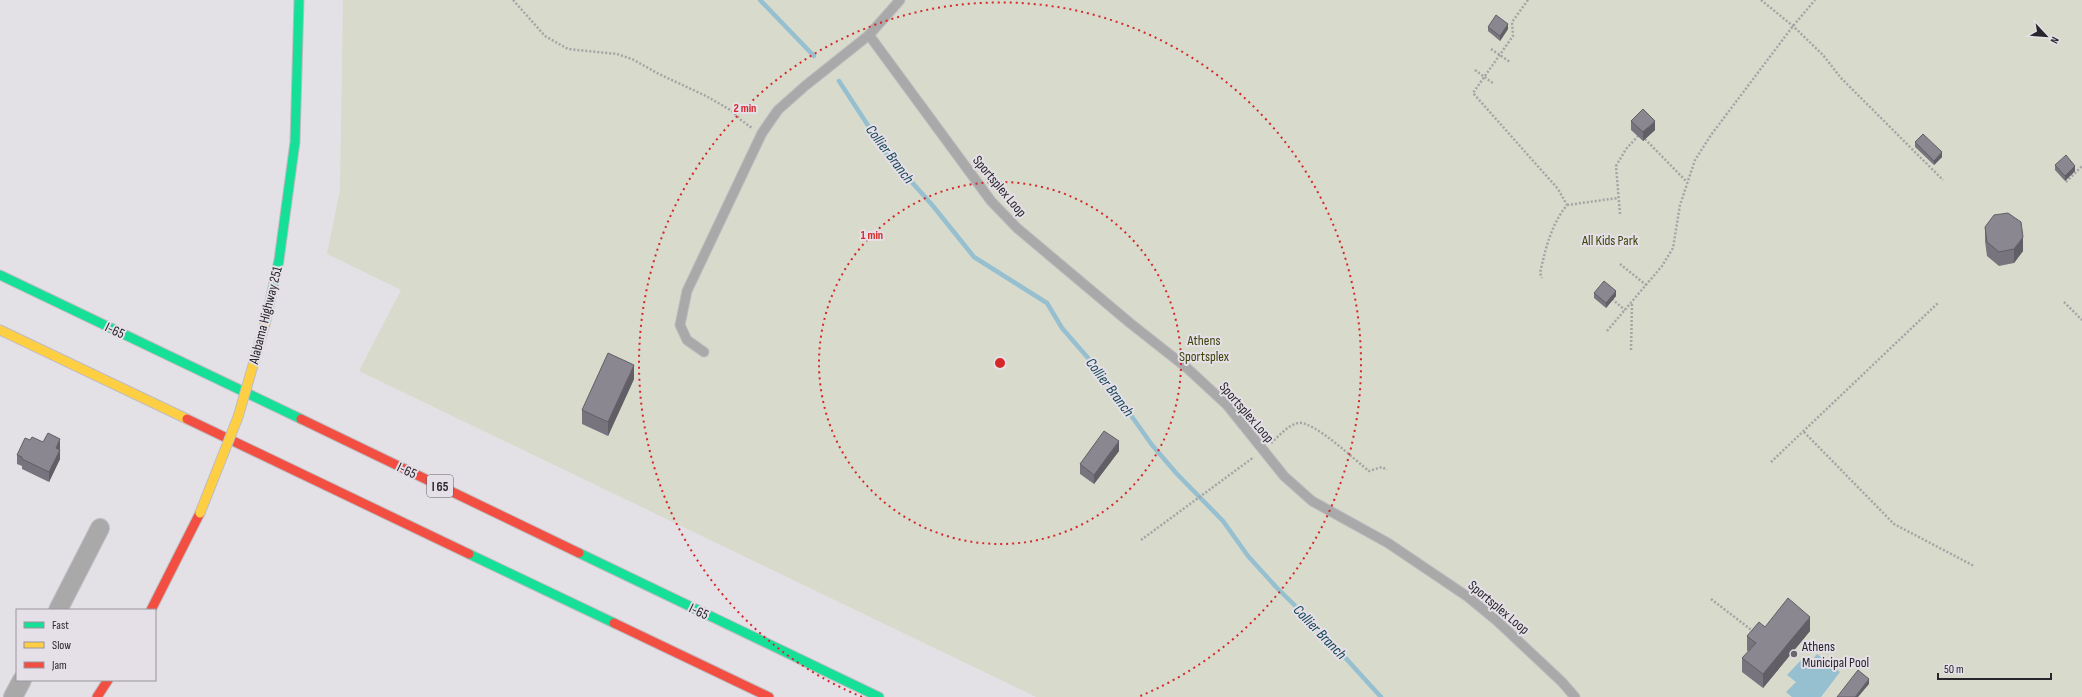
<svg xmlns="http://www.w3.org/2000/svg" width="2082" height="697" font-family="'Sofia Sans Condensed',sans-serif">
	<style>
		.green { fill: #d8dacc }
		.water { fill: #96bfd0 }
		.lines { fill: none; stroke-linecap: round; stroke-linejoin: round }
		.stream { stroke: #96bfd0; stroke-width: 4.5 }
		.lane-casing { stroke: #bebcc0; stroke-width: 11 }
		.street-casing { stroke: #bebcc0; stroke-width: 20 }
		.fast-casing { stroke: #bebcc0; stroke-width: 11 }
		.slow-casing { stroke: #bebcc0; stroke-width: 11 }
		.jam-casing { stroke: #bebcc0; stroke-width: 11 }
		.path { stroke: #a5a4a5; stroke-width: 2.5; stroke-dasharray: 2 2; stroke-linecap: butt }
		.lane { stroke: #aaa9aa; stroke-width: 9 }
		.street { stroke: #aaa9aa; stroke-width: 18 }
		.fast { stroke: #16e098; stroke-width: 9 }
		.slow { stroke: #ffcf43; stroke-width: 9 }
		.jam { stroke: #f24e42; stroke-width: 9 }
		.slow-bridge-casing { stroke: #bebcc0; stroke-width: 11; stroke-linecap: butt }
		.slow-bridge { stroke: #ffcf43; stroke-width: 9 }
		.wall { fill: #78747d }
		.shaded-wall { fill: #615e66 }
		.building { fill: #8b8791; stroke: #615e66 }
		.ring { fill: none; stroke: #d62828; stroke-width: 2; stroke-dasharray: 2 4 }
		.poi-dot { fill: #6a676c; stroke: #e5dfe8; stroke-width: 1.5 }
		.labels { text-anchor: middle; stroke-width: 4; stroke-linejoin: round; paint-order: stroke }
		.shield { fill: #e5dfe8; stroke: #615e63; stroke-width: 1 }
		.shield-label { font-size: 13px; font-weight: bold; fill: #28262a }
		.street-label { font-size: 14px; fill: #28262a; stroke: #e5dfe8 }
		.park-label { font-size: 14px; fill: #3b4407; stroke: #e5dfe8 }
		.poi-label { font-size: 14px; fill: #28262a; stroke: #e5dfe8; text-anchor: start }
		.water-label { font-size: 15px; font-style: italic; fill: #114555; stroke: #e5dfe8 }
		.centre { fill: #d62828; stroke: #e5dfe8; stroke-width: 2 }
		.ring-label { font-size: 12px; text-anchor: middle; font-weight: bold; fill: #d62828; stroke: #e5dfe8; stroke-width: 4; stroke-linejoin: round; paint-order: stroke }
	</style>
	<rect width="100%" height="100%" fill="#e4e1e6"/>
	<path class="green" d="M343,0H2082V697H1036L359,371L401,290L327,254L340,190Z"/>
	<path class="water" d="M1817,654L1840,672L1821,697H1792L1786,692L1796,682L1787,675L1803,658L1810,663Z"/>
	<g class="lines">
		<g class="stream">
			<path d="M760,0L814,56"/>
			<path d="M839,81L886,153L933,206L974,257L1047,303L1062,328L1101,373L1152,445L1177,474L1223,521L1248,556L1277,588L1321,631L1381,697"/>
		</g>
		<defs>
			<g id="lane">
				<path d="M869,35L991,201L1017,228L1130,323L1187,368L1227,405L1284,476L1312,501L1388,543L1468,597L1496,620L1562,682L1575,697"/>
				<path d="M704,352L687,340L680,325L687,291L762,133L778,110L805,86L869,35L900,0"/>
			</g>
			<g id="street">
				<path d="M58,610L100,528"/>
				<path d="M13,697L22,680"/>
			</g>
			<g id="fast">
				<path d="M0,275L301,419"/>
				<path d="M265,324L279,260L295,142L299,0"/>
				<path d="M579,553L879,697"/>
				<path d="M469,554L614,623"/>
			</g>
			<path id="slow" d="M0,330L187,419"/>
			<g id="jam">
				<path d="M187,419L469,554"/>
				<path d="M301,419L579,553"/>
				<path d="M151,610L200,513"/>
				<path d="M614,623L769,697"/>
				<path d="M97,697L108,680"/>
			</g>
		</defs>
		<use href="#lane" class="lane-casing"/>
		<use href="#street" class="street-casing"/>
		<use href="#fast" class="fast-casing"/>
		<use href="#slow" class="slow-casing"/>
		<use href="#jam" class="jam-casing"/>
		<g class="path">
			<path d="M513,0L545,36L568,49L617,54L632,59L659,74L706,96L732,111L741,120L752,128"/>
			<path d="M1528,0L1512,22L1513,36L1473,93L1558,189L1567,205C1551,225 1546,247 1540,273L1542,278"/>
			<path d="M1761,0L1793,26L1823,55L1841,78L1943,180"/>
			<path d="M1491,49L1510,62"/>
			<path d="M1475,70L1494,84"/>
			<path d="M1645,139L1687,182"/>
			<path d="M2066,182L2082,166"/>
			<path d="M1567,205L1618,198"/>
			<path d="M1620,214L1616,166L1626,149L1638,136"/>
			<path d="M1620,264L1646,285"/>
			<path d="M1612,299L1625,310"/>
			<path d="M2064,302L2082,320"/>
			<path d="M1607,331L1662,266L1673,248L1680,205L1695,160L1711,135L1793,26L1815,0"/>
			<path d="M1631,350L1632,303"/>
			<path d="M1804,432L1894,524L1974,566"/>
			<path d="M1271,443C1278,437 1288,425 1298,423C1313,420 1356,461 1369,471L1382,467L1387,470"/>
			<path d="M1771,462L1939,302"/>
			<path d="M1141,540L1254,457"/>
			<path d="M1711,599L1754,632"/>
		</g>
		<use href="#lane" class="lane"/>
		<use href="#street" class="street"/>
		<use href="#fast" class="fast"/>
		<use href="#slow" class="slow"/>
		<use href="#jam" class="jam"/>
		<defs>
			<path id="slow-bridge" d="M200,513L238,417L265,324"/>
		</defs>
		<use href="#slow-bridge" class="slow-bridge-casing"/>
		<use href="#slow-bridge" class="slow-bridge"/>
	</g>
	<g class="wall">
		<path d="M1488,27L1508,29L1500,41L1488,31Z"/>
		<path d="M1631,121L1655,130L1643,141L1631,130Z"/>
		<path d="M1915,142L1942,157L1934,165L1915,147Z"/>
		<path d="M2055,165L2075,171L2065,181L2055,170Z"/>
		<path d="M1985,227L2023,251L2014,263L1999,266L1987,256L1985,241Z"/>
		<path d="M1594,293L1616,296L1606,308L1594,298Z"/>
		<path d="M634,379L608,436L582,424V410Z"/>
		<path d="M30,440L43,442L60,449V459L49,482L22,469V466L17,464V455Z"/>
		<path d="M1119,451L1094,484L1080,474V464Z"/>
		<path d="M1765,627L1810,631L1763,688L1742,672V658L1748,652L1747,650V636Z"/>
	</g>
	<g class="shaded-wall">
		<path d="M1508,24V29L1500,41V36Z"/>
		<path d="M1655,121V130L1643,141V132Z"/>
		<path d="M1942,152V157L1934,165V161Z"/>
		<path d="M2075,166V171L2065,181V176Z"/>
		<path d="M2023,237V251L2014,263V249Z"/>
		<path d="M1616,291V296L1606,308V303Z"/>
		<path d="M634,365V379L608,436V422Z"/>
		<path d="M60,439V449L58,453L60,450V459L49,482V472L56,448Z"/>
		<path d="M1119,441V451L1094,484V475Z"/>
		<path d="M1810,617V631L1763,688V674Z"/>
		<path d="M1869,679V684L1858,697H1855Z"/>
	</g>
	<g class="building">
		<path d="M1496,15L1508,24L1500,36L1488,27Z"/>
		<path d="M1643,109L1655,121L1643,132L1631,121Z"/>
		<path d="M1923,134L1942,152L1934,161L1915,142Z"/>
		<path d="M2066,155L2075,166L2065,176L2055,165Z"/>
		<path d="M2008,213L2021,222L2023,237L2014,249L1999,252L1987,242L1985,227L1994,215Z"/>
		<path d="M1604,281L1616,291L1606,303L1594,293Z"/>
		<path d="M608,353L634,365L608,422L582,410Z"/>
		<path d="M1104,431L1119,441L1094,475L1080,464Z"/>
		<path d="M48,433L60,439L56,448L60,450L49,472L22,459V457L17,455L25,438L30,440L32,437L43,442Z"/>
		<path d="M1788,598L1810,617L1763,674L1742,658L1756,643L1747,636L1759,622L1765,627Z"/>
		<path d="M1858,670L1869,679L1855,697H1837Z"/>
	</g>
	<g class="ring">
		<circle cx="1000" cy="363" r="181"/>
		<path d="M862 697A361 361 0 1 1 1138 697"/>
	</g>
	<circle class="poi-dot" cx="1794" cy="654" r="4"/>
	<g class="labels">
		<rect class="shield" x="427" y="475" width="26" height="22" rx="3"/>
		<g class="shield-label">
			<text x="440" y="491">I 65</text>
		</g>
		<g class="street-label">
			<text transform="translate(1000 186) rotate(50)" y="5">Sportsplex Loop</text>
			<text transform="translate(265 315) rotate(-76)" y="5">Alabama Highway 251</text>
			<text transform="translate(115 330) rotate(26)" y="5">I-65</text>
			<text transform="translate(1247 412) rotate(49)" y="5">Sportsplex Loop</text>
			<text transform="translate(407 470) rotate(26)" y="5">I-65</text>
			<text transform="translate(1499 607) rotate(40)" y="5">Sportsplex Loop</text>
			<text transform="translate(699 611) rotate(26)" y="5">I-65</text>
		</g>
		<g class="park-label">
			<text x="1610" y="245">All Kids Park</text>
			<text x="1204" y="345">Athens<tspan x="1204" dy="16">Sportsplex</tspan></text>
		</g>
		<g class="poi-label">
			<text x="1802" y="651">Athens<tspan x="1802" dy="16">Municipal Pool</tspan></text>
		</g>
		<g class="water-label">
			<text transform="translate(890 154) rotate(53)" y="5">Collier Branch</text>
			<text transform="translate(1110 387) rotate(53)" y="5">Collier Branch</text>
			<text transform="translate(1320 632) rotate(46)" y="5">Collier Branch</text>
		</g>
	</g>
	<circle cx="1000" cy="363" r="6" class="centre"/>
	<g class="ring-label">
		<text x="745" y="112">2 min</text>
		<text x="872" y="239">1 min</text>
	</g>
	<rect x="16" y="609" width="140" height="72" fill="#e5dfe8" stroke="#99959c"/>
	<rect x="24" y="622" width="20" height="6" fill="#16e098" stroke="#99959c"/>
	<text x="52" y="629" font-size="12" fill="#28262a">Fast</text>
	<rect x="24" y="642" width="20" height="6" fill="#ffcf43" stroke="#99959c"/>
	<text x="52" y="649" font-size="12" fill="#28262a">Slow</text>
	<rect x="24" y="662" width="20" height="6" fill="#f24e42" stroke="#99959c"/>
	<text x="52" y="669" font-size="12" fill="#28262a">Jam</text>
	<g transform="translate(2046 36) rotate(116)" stroke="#e5dfe8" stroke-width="3" paint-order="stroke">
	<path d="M0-3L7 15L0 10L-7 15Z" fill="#28262a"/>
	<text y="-6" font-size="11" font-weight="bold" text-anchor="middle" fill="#28262a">N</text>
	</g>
	<path d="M1938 673v6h113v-6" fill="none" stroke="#28262a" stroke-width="2"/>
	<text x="1944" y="673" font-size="12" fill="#28262a" stroke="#e5dfe8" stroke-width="3" paint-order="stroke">50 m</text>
</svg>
